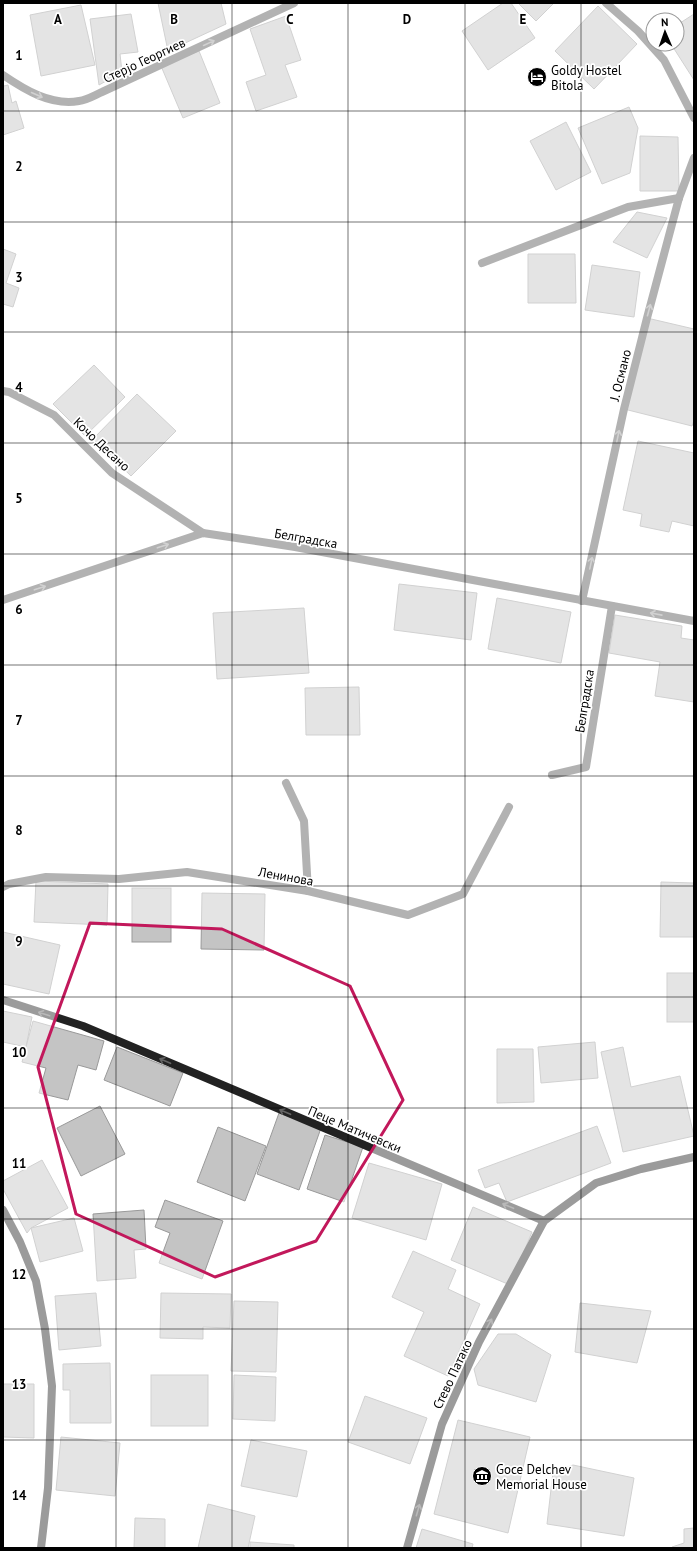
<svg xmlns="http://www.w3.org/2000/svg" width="697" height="1551" font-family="'PT Sans',sans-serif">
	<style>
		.building { fill: #c4c4c4; stroke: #999 }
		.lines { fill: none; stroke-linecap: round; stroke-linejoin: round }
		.street { stroke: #555; stroke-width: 8 }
		.secondary { stroke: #222; stroke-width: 8 }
		.oneway { stroke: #999 }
		.oneway2 { stroke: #646464 }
		.marked { fill: none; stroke: #c2185b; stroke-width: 3; stroke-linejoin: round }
		.grid { fill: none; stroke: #000; stroke-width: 1; stroke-opacity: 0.55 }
		.labels { text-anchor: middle; stroke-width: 3.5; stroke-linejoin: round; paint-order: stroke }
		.street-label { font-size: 13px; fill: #000; stroke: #fff }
		.poi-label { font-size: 13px; fill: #000; stroke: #fff; text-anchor: start }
		.grid-label { font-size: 13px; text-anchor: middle; font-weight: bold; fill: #000; stroke: #fff; stroke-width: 3.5; stroke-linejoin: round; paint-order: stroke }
	</style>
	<rect width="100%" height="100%" fill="#fff"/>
	<g class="building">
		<path d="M158,3H221L226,24L168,51Z"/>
		<path d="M503,3H511L535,38L488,70L462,31Z"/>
		<path d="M518,3H554L536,21Z"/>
		<path d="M81,5L95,65L41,76L30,15Z"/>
		<path d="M598,6L637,44L594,89L555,51Z"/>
		<path d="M131,14L138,52L120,54L122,72L99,85L90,19Z"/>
		<path d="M694,14V80L671,44H677V25Z"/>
		<path d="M286,16L301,60L285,65L297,97L256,111L246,82L266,75L250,29Z"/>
		<path d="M199,51L220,103L183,118L161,66Z"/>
		<path d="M3,84L4,86L8,85L12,103L16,101L24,128L3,135Z"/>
		<path d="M629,107L638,128L630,173L602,184L578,128Z"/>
		<path d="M566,122L591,172L556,190L530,141Z"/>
		<path d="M640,136L678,137L679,191H640Z"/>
		<path d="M637,212L667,218L647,258L613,242Z"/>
		<path d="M3,249L16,254L6,283L19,288L13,307L3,304Z"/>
		<path d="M528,254H575L576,303H528Z"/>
		<path d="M592,265L640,272L634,317L585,310Z"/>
		<path d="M647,318L694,329V420L692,426L624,409Z"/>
		<path d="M94,365L125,397L85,436L53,404Z"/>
		<path d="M137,394L176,431L131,476L93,439Z"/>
		<path d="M638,441L694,453V526L672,521L669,532L640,526L642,514L623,510Z"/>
		<path d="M399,584L477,593L471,640L394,630Z"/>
		<path d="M497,598L571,612L561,663L488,649Z"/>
		<path d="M304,608L309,673L217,679L213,613Z"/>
		<path d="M615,615L682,626L681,638L694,640V702L655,696L660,662L609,653Z"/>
		<path d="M359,687L360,735H306L305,688Z"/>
		<path d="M36,881L108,884L107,925L34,922Z"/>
		<path d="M661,882L694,883V937H660Z"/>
		<rect x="132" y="888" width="39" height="54"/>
		<path d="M202,893L265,894L264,950L201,949Z"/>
		<path d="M3,932L60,945L49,994L3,984Z"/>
		<rect x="667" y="973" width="27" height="49"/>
		<path d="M3,1011L32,1017L26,1047L3,1042Z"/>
		<path d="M33,1021L104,1041L96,1070L78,1065L68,1100L39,1093L46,1068L22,1062Z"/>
		<path d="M595,1042L598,1078L541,1083L538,1047Z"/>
		<path d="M117,1047L183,1073L170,1106L104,1080Z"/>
		<path d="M623,1047L631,1087L680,1076L694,1136L623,1152L601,1052Z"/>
		<path d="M497,1049H533L534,1102L497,1103Z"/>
		<path d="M100,1106L125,1154L81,1176L57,1128Z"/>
		<path d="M279,1113L321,1128L299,1190L257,1174Z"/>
		<path d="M597,1126L611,1163L507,1202L499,1183L485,1188L478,1170Z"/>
		<path d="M218,1127L266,1146L245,1201L197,1182Z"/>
		<path d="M325,1135L363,1147L344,1202L307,1189Z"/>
		<path d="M42,1160L68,1208L31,1228L27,1233L3,1189V1181Z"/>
		<path d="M369,1163L442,1184L426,1240L352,1218Z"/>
		<path d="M165,1200L223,1221L202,1279L159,1263L170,1233L155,1227Z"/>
		<path d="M473,1207L532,1232L510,1285L451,1260Z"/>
		<path d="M144,1210L146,1249L134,1250L136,1278L97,1281L93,1214Z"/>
		<path d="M74,1218L83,1251L40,1262L31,1228Z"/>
		<path d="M413,1251L456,1270L448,1289L480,1304L448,1376L404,1356L424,1312L392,1297Z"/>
		<path d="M96,1293L101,1346L59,1350L55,1296Z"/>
		<path d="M161,1293L231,1294L230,1328L203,1327V1339L160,1338Z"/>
		<path d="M234,1301L278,1302L276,1372L231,1371Z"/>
		<path d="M580,1303L651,1311L637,1363L575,1352Z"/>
		<path d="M498,1334H516L551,1355L536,1402L478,1385L474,1369Z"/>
		<path d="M110,1363L111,1423H70V1390H63V1364Z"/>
		<rect x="151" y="1375" width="57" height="51"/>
		<path d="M234,1375L276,1377L275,1421L233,1419Z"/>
		<path d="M3,1384H34V1438L3,1437Z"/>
		<path d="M365,1396L427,1418L410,1464L348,1442Z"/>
		<path d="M458,1420L530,1437L508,1533L434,1514Z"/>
		<path d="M61,1437L120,1443L115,1496L56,1490Z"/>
		<path d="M251,1440L307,1451L297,1497L241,1486Z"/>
		<path d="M573,1465L634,1478L624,1536L547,1524L553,1472Z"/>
		<path d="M208,1504L255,1516L248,1548H198Z"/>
		<path d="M135,1518L165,1519V1548H134Z"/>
		<path d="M694,1528V1548H673L672,1547L684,1543V1529Z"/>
		<path d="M422,1529L473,1544L472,1548H416Z"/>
		<path d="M250,1542L294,1545V1548H250Z"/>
	</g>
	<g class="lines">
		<g class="street">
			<path d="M606,3L638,31L664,60L694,118"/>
			<path d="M3,75C25,90 51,106 79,101C87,100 95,95 102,92L294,3"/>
			<path d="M482,263L628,207L679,198"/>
			<path d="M3,391L9,392L54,415L112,473L203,533"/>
			<path d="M3,600L203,533L295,547L694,621"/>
			<path d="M582,601L624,409L647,318L679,198L694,158"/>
			<path d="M552,775L586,767L612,606"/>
			<path d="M286,783L304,821L308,891"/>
			<path d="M3,887L9,884L46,877L119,879L187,872L308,891L408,915L463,894L509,807"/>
		</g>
		<g class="secondary">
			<path d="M3,1000L83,1026L544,1221"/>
			<path d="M3,1210L20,1242L36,1281L45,1329L52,1386L48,1488L41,1548"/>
			<path d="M407,1548L442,1424L479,1342L544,1221L596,1183L641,1169L694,1157"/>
		</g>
	</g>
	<defs><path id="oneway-shaft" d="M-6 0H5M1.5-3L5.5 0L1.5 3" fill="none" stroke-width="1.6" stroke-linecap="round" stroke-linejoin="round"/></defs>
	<g class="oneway">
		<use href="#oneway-shaft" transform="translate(209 43) rotate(-25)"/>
		<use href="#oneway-shaft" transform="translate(37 95) rotate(24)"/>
		<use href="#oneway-shaft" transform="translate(649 310) rotate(-75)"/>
		<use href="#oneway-shaft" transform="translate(618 436) rotate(-78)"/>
		<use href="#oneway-shaft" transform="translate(163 546) rotate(-18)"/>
		<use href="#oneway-shaft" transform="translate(591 563) rotate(-78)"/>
		<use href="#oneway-shaft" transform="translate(40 588) rotate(-18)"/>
		<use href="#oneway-shaft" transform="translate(656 614) rotate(-169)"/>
	</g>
	<g class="oneway2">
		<use href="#oneway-shaft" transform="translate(44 1014) rotate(-162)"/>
		<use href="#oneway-shaft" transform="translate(165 1061) rotate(-157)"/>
		<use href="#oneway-shaft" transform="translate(285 1112) rotate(-157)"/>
		<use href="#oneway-shaft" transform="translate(508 1206) rotate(-157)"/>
		<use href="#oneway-shaft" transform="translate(489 1324) rotate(-62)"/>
		<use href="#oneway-shaft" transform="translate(418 1510) rotate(-74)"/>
	</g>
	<path d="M0 0H697V1551H0ZM90,923L222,929L350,986L403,1100L316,1241L215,1277L76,1214L38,1067Z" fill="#fff" fill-opacity=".55" fill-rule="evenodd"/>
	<path class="marked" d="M90,923L222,929L350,986L403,1100L316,1241L215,1277L76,1214L38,1067Z"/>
	<path class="grid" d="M116,3V1548M232,3V1548M348,3V1548M465,3V1548M581,3V1548M3,111H694M3,222H694M3,332H694M3,443H694M3,554H694M3,665H694M3,776H694M3,886H694M3,997H694M3,1108H694M3,1219H694M3,1329H694M3,1440H694"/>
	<defs>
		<symbol id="hotel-disc" viewBox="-11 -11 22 22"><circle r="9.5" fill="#000" stroke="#fff"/><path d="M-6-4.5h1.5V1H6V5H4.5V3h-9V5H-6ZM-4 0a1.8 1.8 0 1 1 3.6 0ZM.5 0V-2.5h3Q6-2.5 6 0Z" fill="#fff"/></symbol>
		<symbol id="museum-disc" viewBox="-11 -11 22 22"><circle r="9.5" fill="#000" stroke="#fff"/><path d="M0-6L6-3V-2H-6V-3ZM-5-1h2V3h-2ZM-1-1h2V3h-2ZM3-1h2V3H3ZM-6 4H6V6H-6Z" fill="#fff"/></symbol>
	</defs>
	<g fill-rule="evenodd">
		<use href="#hotel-disc" x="526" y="66" width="22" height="22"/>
		<use href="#museum-disc" x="471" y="1465" width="22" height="22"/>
	</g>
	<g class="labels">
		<g class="street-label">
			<text transform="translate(144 60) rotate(-25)" y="5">Стерјо Георгиев</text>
			<text transform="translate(620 375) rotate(-76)" y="5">Ј. Османо</text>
			<text transform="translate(102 444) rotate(43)" y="5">Кочо Десано</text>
			<text transform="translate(306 538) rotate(10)" y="5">Белградска</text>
			<text transform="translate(584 701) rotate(-81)" y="5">Белградска</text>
			<text transform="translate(286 876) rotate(10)" y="5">Ленинова</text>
			<text transform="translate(355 1129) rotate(23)" y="5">Пеце Матичевски</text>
			<text transform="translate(452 1374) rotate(-65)" y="5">Стево Патако</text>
		</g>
		<g class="poi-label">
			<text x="551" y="75">Goldy Hostel<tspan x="551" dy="15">Bitola</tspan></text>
			<text x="496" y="1474">Goce Delchev<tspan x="496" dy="15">Memorial House</tspan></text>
		</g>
	</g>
	<g class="grid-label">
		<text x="58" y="24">A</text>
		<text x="174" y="24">B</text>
		<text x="290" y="24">C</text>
		<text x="407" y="24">D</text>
		<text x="523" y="24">E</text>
		<text x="19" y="60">1</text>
		<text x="19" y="171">2</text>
		<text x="19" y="282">3</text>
		<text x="19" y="392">4</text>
		<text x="19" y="503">5</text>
		<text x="19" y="614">6</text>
		<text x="19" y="725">7</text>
		<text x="19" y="835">8</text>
		<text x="19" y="946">9</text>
		<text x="19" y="1057">10</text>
		<text x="19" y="1168">11</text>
		<text x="19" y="1279">12</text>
		<text x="19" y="1389">13</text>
		<text x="19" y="1500">14</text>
	</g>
	<rect width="697" height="1551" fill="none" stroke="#000000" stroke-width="8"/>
	<g transform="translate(665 32) rotate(358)"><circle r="19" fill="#ffffff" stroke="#999999"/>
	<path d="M0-3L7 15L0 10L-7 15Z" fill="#000000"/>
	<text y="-6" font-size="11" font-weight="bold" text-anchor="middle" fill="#000000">N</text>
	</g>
</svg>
